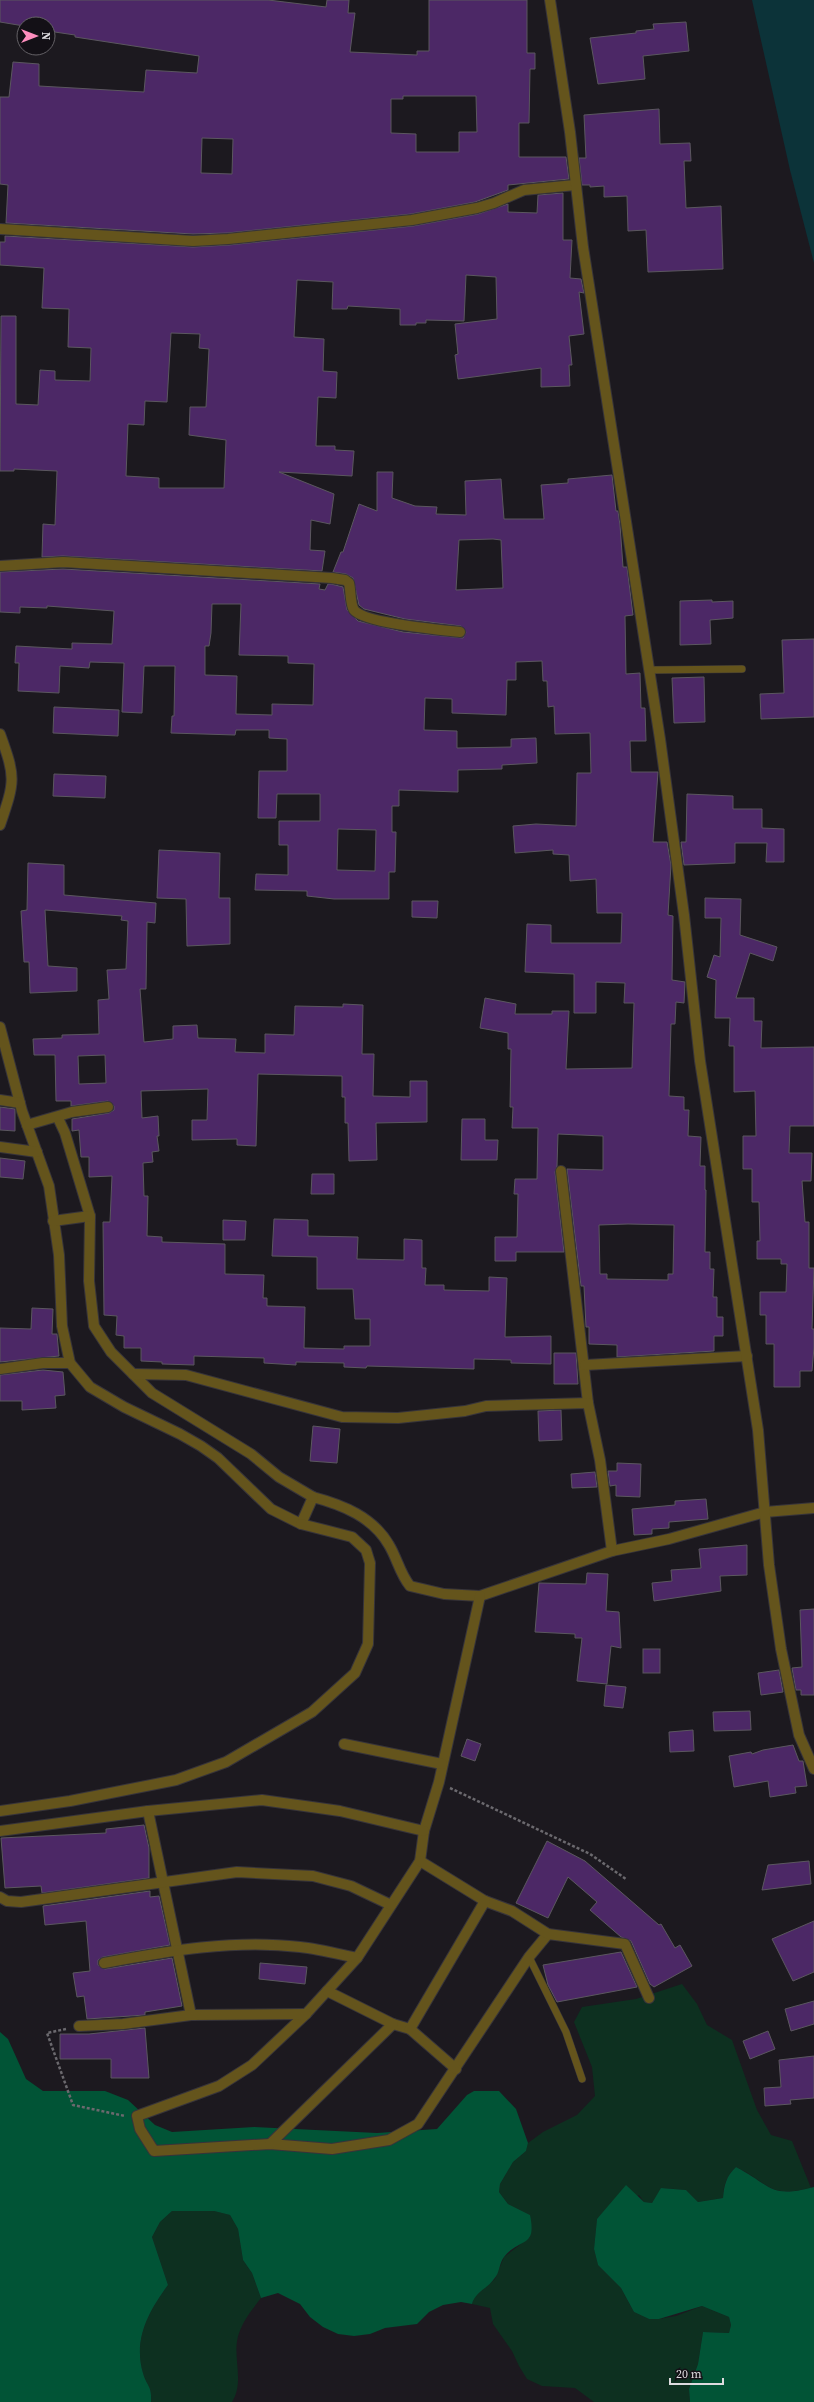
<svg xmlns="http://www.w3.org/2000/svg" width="814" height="2402" font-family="'Source Serif 4',serif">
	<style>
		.green { fill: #0d3020 }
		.forest { fill: #015436 }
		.water { fill: #0c3339 }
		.building { fill: #4c2866; stroke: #5b575f; fill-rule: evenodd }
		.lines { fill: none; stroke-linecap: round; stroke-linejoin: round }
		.service-casing { stroke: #37343a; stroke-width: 8 }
		.minor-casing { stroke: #37343a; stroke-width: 12 }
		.tertiary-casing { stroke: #37343a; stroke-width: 12 }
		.path { stroke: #6b696e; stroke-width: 2.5; stroke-dasharray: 3 2; stroke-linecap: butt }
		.service { stroke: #64541c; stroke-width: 7 }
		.minor { stroke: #64541c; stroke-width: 10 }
		.tertiary { stroke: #64541c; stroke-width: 10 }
	</style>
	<rect width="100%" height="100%" fill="#1c191f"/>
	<g class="green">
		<path d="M682,1984L697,2004L707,2025L732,2040L757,2110L771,2135L792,2141L811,2188C767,2198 771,2184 736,2167C727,2175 723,2186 723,2198L698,2202L686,2190L662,2188L652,2203L644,2202L639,2195L597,2219L594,2249L598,2265L621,2288L634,2312L649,2319H659L676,2316L702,2306L729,2317L731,2325L729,2333L703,2332L698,2364L689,2389L690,2402H594L575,2388L542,2386L527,2379L519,2366L512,2351L493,2324L490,2308L472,2304L474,2297L495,2279L504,2257L530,2237V2215L508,2204L499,2192L500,2184L513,2162L526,2151L528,2143L543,2132L577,2115L595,2096L592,2067L574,2022L582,2007L636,1999Z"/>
		<path d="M172,2211H214L230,2215L238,2229L243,2260L252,2273L261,2298C251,2311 240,2324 237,2341C234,2361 244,2383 232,2402H151C152,2385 147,2387 143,2373C133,2339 149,2311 168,2285L152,2237L160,2222Z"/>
	</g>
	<g class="forest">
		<path d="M0,2032L8,2039L26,2079L43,2091H105L128,2100L155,2125L172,2132L254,2127L377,2133L437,2129L467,2095L474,2091H499L516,2109L528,2143L526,2151L513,2162L500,2184L499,2192L508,2204L530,2215C537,2249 520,2237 504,2257C499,2263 500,2273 494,2279C487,2289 475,2292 472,2304L461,2302L443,2305L429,2312L417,2324L385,2328L370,2334L354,2336L338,2334L323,2327L310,2317L300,2304L278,2293L261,2298L252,2273L243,2260L238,2229L230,2215L214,2211H172L160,2222L152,2237L168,2285C149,2311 133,2339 143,2373C147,2387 152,2385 151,2402H0Z"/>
		<path d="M736,2167C771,2185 769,2199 814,2187V2402H690L689,2389L698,2364L703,2332L729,2333L731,2325L729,2317L702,2306L659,2319H649L634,2312L621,2288L598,2265L594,2249L597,2219L626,2185L644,2202L652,2203L661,2188L686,2190L698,2202L723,2198C724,2186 726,2176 736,2167Z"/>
	</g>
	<path class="water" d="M752,0H814V263L790,170Z"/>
	<g class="building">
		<path d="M0,0H268L326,7L327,0H349L348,13H355L350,52L417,55V51H429V0H527V53H535V69H530L529,123H519V157H566L569,179L508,185V190L475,202L411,214L227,233L193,234L6,223L8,185L0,184V97H9L13,62L39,64V86L144,92L146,70L197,73L199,56L75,37V35L48,31V24H24V26L0,22ZM403,96H476L477,132H459V152H416V134L391,133V99H403ZM202,138L233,139L232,174L201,173Z"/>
		<path d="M686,22L689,51L643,56L645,79L598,84L590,38L636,33V31L654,29L653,24Z"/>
		<path d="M659,109L660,144L690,143L691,161H684L686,208L721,206L723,269L648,272L646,230L628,231L627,196L604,197V186L590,187V185H582L579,158H586L584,115Z"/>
		<path d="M563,193V240H572L570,278L581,279L584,293L579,292L584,334L569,336L572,365H569L570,386L541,387V368L458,379L455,355L458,354L455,324L497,319L496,277L466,275L464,321L426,320V323H416V325H400V309L348,306L347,309H332L333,282L297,280L294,337L324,339L323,371L337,372L336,398L318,397L316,446H335V450L354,451L352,476L279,472L334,494L330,524L311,520L310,550L325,551L322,571L63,556L42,557L43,524L55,525L57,471L14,469V471H0L1,316H16V404L38,405L40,370L55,371V380L90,381L91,348L68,347L69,309L42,308L44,268L0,265V242H5V236L193,247L229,245L413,226L478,214L508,204V212L537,213L538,195ZM171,333L200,334L199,348L209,349L206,407H190L189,435L226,440L224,488H159V478L126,476L128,424L144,425L145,401L167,402Z"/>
		<path d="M377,472H393L392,498L415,506L437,507L436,514L466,515L465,481L501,479L504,519H544L541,485L568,483V479L612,475L616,511H618L620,525L623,567H627L633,615L625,616L626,674L640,673L641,708H645L646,741H630L631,772H658L653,842H667L671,865L668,915L673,916L672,980L685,982L684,1003L676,1002L675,1024H671L669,1096L684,1097V1110H689L688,1136L701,1137L700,1166H705V1190H706L705,1252H710V1269H714L713,1297H717V1317H723V1336H714V1351L617,1357V1345L589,1344V1327H586L584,1286H581L567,1169L603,1170V1136L558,1134L557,1166L555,1172L564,1252H516V1261H495V1237H517L518,1194H514L515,1179H537L538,1128H512L513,1107H510L511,1049H508V1033L480,1028L485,998L516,1004L515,1014H552V1011H569L566,1069L632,1068L634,1003H624L625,983L596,982V1013H574V974L525,972L527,924L551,925V943H621L622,913H597L596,879L570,881L569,855L553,854V850L515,853L513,826L536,824L576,826L577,773H591L590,733L555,734L554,706L548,707L547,681H543L542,661L516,662V680H507L506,715L452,713V699L425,698L424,730L457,731V748L511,747V739L536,738L537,763L502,765V769L458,770V792L399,790V806H392V832H396L395,872H389V899H334L307,896V891L255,890L256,874L288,875V845H279V821H320V794H277L276,818H258L259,771H287V739L269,738V730H236L235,735L171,733L172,716H174L175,666H144L142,713L122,712L124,663L90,662L89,668L60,666L59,693L18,691L19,663H15L16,646L72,649V643L112,644L114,611L47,606V608L20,607V613L0,612V572L63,569L320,584L319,589L325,590L328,584H331L343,587L347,610L358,621L403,632L463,638L466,632L461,626L405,619L364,609L359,605L353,578L346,574L333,572L341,552H343L359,504L377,511ZM493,539L501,540L503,588L456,590L459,540ZM212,604H241L239,655L288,656V663L314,664L313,705L272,704V715L236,714L237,676L205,675V646H209L211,633ZM338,829L376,830L375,871L337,870ZM628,1224L674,1225L673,1274H668V1280L607,1279V1274H600L599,1225Z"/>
		<path d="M712,600V602L733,601V618L710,620L711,644L680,645V601Z"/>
		<path d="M814,639V717L761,719L760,694L784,693L782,640Z"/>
		<path d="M704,677L705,722L674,723L672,678Z"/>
		<path d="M54,707L119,710L118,736L53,733Z"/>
		<path d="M54,774L106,776L105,798L53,796Z"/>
		<path d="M687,794L733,796V809H762V828L784,829V862H766L767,843H735V863L684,865L681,842H686Z"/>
		<path d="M159,850L220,853L219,898H230V944L187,946L186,899L157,898Z"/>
		<path d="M28,863L64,865V895L156,903L155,923L147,922L146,989H140L144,1042L173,1039V1026L197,1025L198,1038L236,1039L235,1052L265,1053V1034L294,1035L295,1006L343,1007V1004L363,1005L362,1054H374L373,1096L410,1097V1081H427V1122L376,1123L377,1160L349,1161L348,1123H345V1097H342V1076L258,1074L256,1146L237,1145V1139L192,1140V1120H207L208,1089L141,1091L142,1118L158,1116L159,1136H157L159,1151L152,1152L153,1162L143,1163L144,1196H148L147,1236L162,1237V1242L225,1244V1274L264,1275L263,1298H267V1306L305,1307L304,1348L344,1349V1346H370V1319H355L353,1289H317V1257L272,1256L274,1219L308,1220V1236L358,1237L357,1259L404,1260V1239L422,1240V1268H426L425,1285H444V1290L489,1291V1277L507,1278L505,1337L551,1336V1364L511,1363V1360L474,1359V1369L367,1366L366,1368L344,1367V1363L296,1362V1365L264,1363V1358L194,1356V1365L162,1364V1362L141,1361V1348H124V1336L116,1335L117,1316L104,1315L103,1222H110L112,1176L89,1177V1157H81L79,1130L72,1131V1119L109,1113L114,1110V1106L108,1101L71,1106V1101H56L55,1055H34L33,1039L62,1038V1035L99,1034L98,1000L109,999L107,970L126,969L128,921L121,920L122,916L45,910L48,966L77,968V991L30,993L29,962H24L21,911L27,910ZM105,1055L106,1083L79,1084L78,1056Z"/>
		<path d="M705,898L741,899L740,935L777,947L773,961L750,953L736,998H754V1021H762L761,1048L814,1047V1126H790L789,1153H812L811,1181H802L805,1222H809V1268H814L812,1329H814V1347L812,1371H800V1387H774V1344H766V1315H760V1292H786L787,1264H781V1259H757V1241H760L759,1202H752V1169H743V1136H756L755,1091L734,1092V1046H729L730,1018H715L716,980L707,977L714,955L720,957L721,918H705Z"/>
		<path d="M412,901H438L437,918L412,917Z"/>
		<path d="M0,1107L15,1109V1131L0,1130Z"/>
		<path d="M462,1119H485V1140H498L497,1160H461Z"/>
		<path d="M0,1158L25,1161L23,1179L0,1177Z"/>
		<path d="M312,1174H334V1194H311Z"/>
		<path d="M223,1220L246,1221L245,1240H223Z"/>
		<path d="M32,1308L53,1309L52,1334H57L59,1356L0,1362V1328L31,1329Z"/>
		<path d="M554,1353H576L578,1384H554Z"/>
		<path d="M43,1370L63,1372L65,1395L55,1396L56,1408L22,1410V1401H0V1375Z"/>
		<path d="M561,1410L562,1440L539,1441L538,1411Z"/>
		<path d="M313,1426L340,1429L337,1463L310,1461Z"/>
		<path d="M617,1463L641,1464L640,1497L616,1496V1485L610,1486L608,1471H617Z"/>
		<path d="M595,1472L597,1487L572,1488L571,1474Z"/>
		<path d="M706,1499L708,1519L669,1522V1528L652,1529V1534L634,1535L632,1509L675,1505V1501Z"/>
		<path d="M747,1545V1575L720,1576L721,1591L654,1601L652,1583L672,1581L671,1570L701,1568L699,1549Z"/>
		<path d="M587,1573L608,1574L606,1611L619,1612L621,1648L611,1646L607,1684L577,1681L582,1638H575V1634L535,1632L539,1583L586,1584Z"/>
		<path d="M814,1609V1695H801V1690H796L792,1668L802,1667L800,1610Z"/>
		<rect x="643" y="1649" width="17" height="24"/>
		<path d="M779,1670L783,1692L761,1695L758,1673Z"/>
		<path d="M606,1685L626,1687L623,1708L604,1706Z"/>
		<path d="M750,1711L751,1730L714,1731L713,1712Z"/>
		<path d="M693,1730L694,1751L670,1752L669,1732Z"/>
		<path d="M467,1739L481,1744L475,1761L461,1756Z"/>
		<path d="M793,1745L799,1761H803L807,1786L795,1787L796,1793L770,1797L768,1781L734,1787L729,1756L751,1752L752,1754L763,1750Z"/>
		<path d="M144,1825L149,1848V1878L42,1893L41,1886L5,1888L1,1838L106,1833V1829Z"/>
		<path d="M547,1841L585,1861L659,1925L661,1924L675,1948L680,1945L692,1966L654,1987L650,1984L631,1941L621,1937L590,1910L597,1902L568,1877L548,1918L516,1903Z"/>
		<path d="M809,1861L811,1884L762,1890L768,1865Z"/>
		<path d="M150,1891V1897L159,1896L170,1945L103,1957L98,1960V1965L105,1969L172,1958L182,2006L145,2012V2015L87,2019L84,1996L77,1997L73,1973L90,1971L86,1921L45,1925L43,1906Z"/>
		<path d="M814,1921V1972L793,1981L772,1939Z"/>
		<path d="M621,1952L637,1987L557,2002L548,1985L543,1965Z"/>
		<path d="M260,1963L307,1967L305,1984L259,1979Z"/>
		<path d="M814,2001V2024L791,2031L785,2009Z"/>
		<path d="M145,2028L149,2078H111V2059H60V2034H89Z"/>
		<path d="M768,2031L775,2049L750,2059L743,2041Z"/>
		<path d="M814,2056V2098L790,2100L791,2104L765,2106L764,2088L781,2087L779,2060Z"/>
	</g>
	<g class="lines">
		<defs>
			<g id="service">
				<path d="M650,670L742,669"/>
				<path d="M529,1957L566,2032L582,2079"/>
			</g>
			<g id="minor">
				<path d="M0,229L193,241L228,239L412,220L477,208L494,203L524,190L575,185"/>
				<path d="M0,566L63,562L332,578L345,580L349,583C351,591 350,604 354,610C364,623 441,630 460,632"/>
				<path d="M0,734C16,778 15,781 0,825"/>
				<path d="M0,1027L22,1111L49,1186L59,1255L62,1326L70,1363L90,1387L124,1407L180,1434L201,1446L218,1458L271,1509L301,1524L313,1497C343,1505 373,1517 389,1545C397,1558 400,1574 410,1586L444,1594L480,1596L612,1551L669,1539L765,1512L814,1508"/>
				<path d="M0,1100L20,1103"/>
				<path d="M58,1118L65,1133L90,1216L89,1281L94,1326L111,1352L152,1393L251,1454L279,1477L313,1497"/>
				<path d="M27,1125L72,1112L108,1107"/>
				<path d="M0,1147L37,1152"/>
				<path d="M561,1171L588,1403"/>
				<path d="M53,1221L90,1216"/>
				<path d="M585,1365L747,1356"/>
				<path d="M0,1369L43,1363H70"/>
				<path d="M133,1374L186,1375L342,1417L398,1418L465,1411L486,1406L588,1403L600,1460L612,1551"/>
				<path d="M480,1596L439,1782L424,1831L420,1861L357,1958L306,2014L252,2065L219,2086L137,2116L140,2129L154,2151L270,2144L332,2149L389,2140L418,2124L529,1957L548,1934"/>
				<path d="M344,1744L442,1764"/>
				<path d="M0,1811L70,1801L176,1780L226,1762L312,1712L355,1673L368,1644L370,1563L366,1550L352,1537L301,1524"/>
				<path d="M148,1811L191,2015"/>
				<path d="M0,1831L148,1811L262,1800L340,1811L424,1831"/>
				<path d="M420,1861L485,1901L512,1911L548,1934L625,1944L649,1998"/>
				<path d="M0,1897L7,1901L21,1902L237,1872L313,1876L351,1886L391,1905"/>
				<path d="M104,1963C168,1951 234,1939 300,1947C319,1949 338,1954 357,1958"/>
				<path d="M327,1991L393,2024L410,2029"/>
				<path d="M79,2026L123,2024L191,2015L306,2014"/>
				<path d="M456,2069L410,2029L485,1901"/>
				<path d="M270,2144L393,2024"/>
			</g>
			<path id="tertiary" d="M550,0L570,132L583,247L660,739L684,915L700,1061L758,1430L769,1565L781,1649L799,1735L814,1769"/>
		</defs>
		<use href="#service" class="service-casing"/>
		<use href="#minor" class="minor-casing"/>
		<use href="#tertiary" class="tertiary-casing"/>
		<g class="path">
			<path d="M450,1788L590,1854L626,1879"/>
			<path d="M66,2029L47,2033L73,2105L125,2116"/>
		</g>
		<use href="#service" class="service"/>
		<use href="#minor" class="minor"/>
		<use href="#tertiary" class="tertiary"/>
	</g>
	<g transform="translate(36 36) rotate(90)"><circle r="19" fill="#131016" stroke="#646166"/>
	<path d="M0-3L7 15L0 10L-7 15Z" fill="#fd8ebe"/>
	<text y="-6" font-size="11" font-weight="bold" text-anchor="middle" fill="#dddbdf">N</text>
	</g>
	<path d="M670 2378v6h53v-6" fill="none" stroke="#dddbdf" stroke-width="2"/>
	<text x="676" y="2378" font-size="12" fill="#dddbdf" stroke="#131016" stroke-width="3" paint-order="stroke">20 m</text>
</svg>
